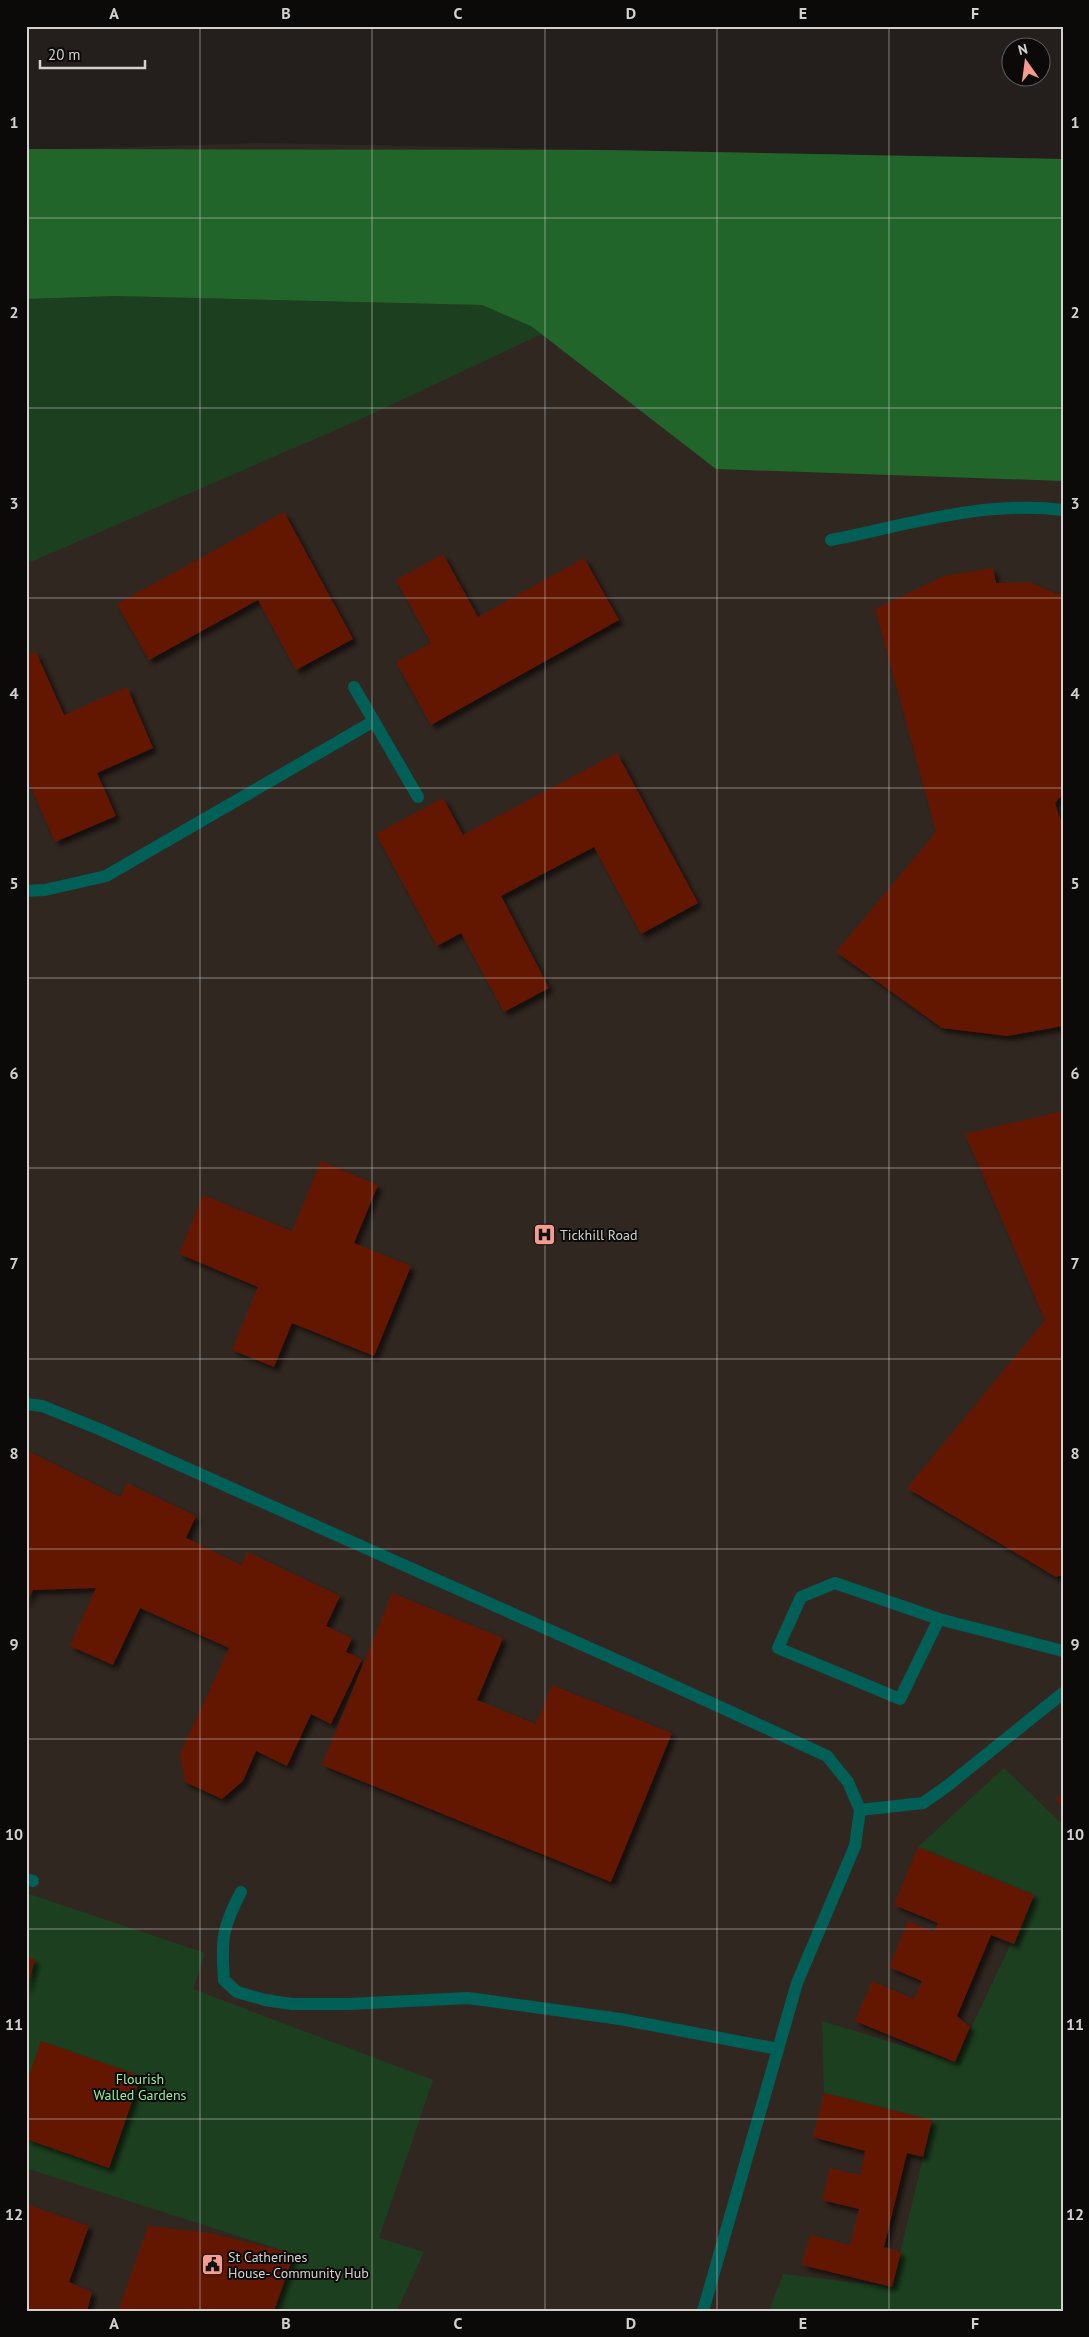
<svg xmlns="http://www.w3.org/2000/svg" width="1089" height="2337" font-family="'PT Sans',sans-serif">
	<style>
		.built { fill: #312721 }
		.green { fill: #1c401f }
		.forest { fill: #22652a }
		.building { fill: #641703; filter: url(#shadow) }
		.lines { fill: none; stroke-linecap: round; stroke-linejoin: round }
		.minor { stroke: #006057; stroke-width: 12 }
		.grid { fill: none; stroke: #d3d0ce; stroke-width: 1; stroke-opacity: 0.55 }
		.labels { text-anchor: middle; stroke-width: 4; stroke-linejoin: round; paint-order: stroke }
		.poi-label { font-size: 14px; fill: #d3d0ce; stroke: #0c0a09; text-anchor: start }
		.park-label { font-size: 14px; fill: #95ee9a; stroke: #0c0a09 }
		.neatline { fill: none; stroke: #d3d0ce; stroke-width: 2 }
		.grid-label { font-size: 16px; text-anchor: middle; font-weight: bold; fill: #d3d0ce }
	</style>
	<defs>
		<filter id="shadow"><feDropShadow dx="4.5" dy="4.5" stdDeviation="2.5" flood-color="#0009"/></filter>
	</defs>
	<rect width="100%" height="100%" fill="#241f1d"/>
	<path class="built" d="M261,143L1063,159V2311H26V150Z"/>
	<g class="green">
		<path d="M116,296L482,305L546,332L361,419L26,564V299Z"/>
		<path d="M1004,1768L1063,1825V2311H769L783,2274L892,2287L932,2120L824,2093L822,2021L955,2062L1034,1895L918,1847Z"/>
		<path d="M26,1893L205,1953L193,1989L433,2080L379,2238L424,2252L397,2311H274L294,2254L26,2168Z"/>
	</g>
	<path class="forest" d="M26,149L606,150L1063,159V481L716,469L531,326L482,305L116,296L26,299Z"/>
	<g class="building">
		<path d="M284,512L353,639L296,670L258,600L149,660L117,604Z"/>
		<path d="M443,554L478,617L584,558L619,620L431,725L396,662L431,643L396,580Z"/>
		<path d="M993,568L996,583L1029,582L1057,594L1063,591V794L1055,803L1063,827V1026L1007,1036L942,1028L836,952L936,832L875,609L944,576Z"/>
		<path d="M36,652L64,715L127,687L153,748L97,773L116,816L55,842L26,776V656Z"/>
		<path d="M617,753L698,903L641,934L594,847L501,896L549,988L504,1012L461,933L437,946L376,834L443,798L463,835Z"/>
		<path d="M1063,1111V1575L1056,1577L907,1488L1045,1320L965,1134Z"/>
		<path d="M321,1161L378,1185L354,1243L411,1266L374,1356L292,1323L274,1367L232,1350L258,1287L179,1254L203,1195L292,1231Z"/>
		<path d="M26,1450L120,1497L127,1483L196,1516L186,1538L241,1565L248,1552L340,1596L326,1626L352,1638L346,1652L362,1659L331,1724L311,1714L287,1766L256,1751L243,1781L222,1799L185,1782L180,1754L229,1648L140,1608L113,1665L70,1646L96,1588L33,1590L26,1604Z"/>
		<path d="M392,1593L503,1638L477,1700L536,1724L552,1685L672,1733L611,1882L322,1765Z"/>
		<path d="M1063,1793V1808L1056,1799Z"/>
		<path d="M918,1847L1034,1895L1014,1944L991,1935L957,2016L970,2027L955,2062L855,2021L872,1981L914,1999L922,1981L889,1967L908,1921L934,1932L938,1923L894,1905Z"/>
		<path d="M26,1957L35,1959L27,1989H26Z"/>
		<path d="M41,2041L141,2076L109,2168L26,2139V2084Z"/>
		<path d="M824,2093L932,2120L923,2157L907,2153L884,2247L901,2252L892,2287L802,2265L810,2235L850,2245L859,2209L822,2200L830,2168L860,2175L865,2151L813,2137Z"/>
		<path d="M26,2204L89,2226L69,2282L92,2292L87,2311H26Z"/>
		<path d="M148,2226L210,2233L294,2254L274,2311H118Z"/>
	</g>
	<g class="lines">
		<g class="minor">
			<path d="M831,540C907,525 984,500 1063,510"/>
			<path d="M354,687L418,797"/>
			<path d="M26,891L45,890L106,876L374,721"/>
			<path d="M26,1404L42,1406L99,1429L659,1679L827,1756L848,1782L860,1810L855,1846L797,1983L703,2311"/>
			<path d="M939,1619L900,1699L778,1648L801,1597L835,1583L939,1619L1063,1651"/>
			<path d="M860,1810L923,1803L946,1787L1063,1693"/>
			<path d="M26,1879L33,1881"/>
			<path d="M241,1892C222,1928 221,1940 224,1980L237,1992L265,2000L292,2004H349L468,1998L620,2019L778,2049"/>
		</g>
	</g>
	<path class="grid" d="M200,26V2311M372,26V2311M545,26V2311M717,26V2311M889,26V2311M26,218H1063M26,408H1063M26,598H1063M26,788H1063M26,978H1063M26,1168H1063M26,1359H1063M26,1549H1063M26,1739H1063M26,1929H1063M26,2119H1063"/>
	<defs>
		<symbol id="hospital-square" viewBox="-11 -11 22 22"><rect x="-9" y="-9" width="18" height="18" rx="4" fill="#f59c90" stroke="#0c0a09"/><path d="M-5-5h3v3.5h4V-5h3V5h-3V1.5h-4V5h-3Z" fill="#111"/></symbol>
		<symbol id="civic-square" viewBox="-11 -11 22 22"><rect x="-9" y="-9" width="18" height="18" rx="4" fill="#f59c90" stroke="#0c0a09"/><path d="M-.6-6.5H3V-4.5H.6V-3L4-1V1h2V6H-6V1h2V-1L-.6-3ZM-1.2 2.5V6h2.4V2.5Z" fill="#111"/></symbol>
	</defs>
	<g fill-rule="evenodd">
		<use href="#hospital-square" x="532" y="1222" width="25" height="25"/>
		<use href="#civic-square" x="200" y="2252" width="25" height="25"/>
	</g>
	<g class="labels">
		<g class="poi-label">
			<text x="560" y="1240">Tickhill Road</text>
			<text x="228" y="2262">St Catherines<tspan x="228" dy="16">House- Community Hub</tspan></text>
		</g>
		<g class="park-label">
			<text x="140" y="2084">Flourish<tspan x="140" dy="16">Walled Gardens</tspan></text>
		</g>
	</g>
	<rect width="1089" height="2337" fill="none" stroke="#0c0a09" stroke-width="55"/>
	<g transform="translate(1026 62) rotate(346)"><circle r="24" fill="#0c0a09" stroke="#5c5958"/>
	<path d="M0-4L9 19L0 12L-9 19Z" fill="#f59c90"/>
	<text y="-8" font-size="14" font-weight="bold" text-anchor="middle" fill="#d3d0ce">N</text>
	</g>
	<path d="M40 60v8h105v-8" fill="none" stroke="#d3d0ce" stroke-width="2.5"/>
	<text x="48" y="60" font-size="15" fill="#d3d0ce" stroke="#0c0a09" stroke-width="4" paint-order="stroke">20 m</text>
	<rect x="28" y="28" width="1034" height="2282" class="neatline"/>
	<g class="grid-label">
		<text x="114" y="19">A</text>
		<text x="286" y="19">B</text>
		<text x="458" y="19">C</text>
		<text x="631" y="19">D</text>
		<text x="803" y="19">E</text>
		<text x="975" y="19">F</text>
		<text x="14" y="128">1</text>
		<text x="1075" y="128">1</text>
		<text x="14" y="318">2</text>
		<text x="1075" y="318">2</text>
		<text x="14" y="509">3</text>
		<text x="1075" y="509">3</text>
		<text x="14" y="699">4</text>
		<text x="1075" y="699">4</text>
		<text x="14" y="889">5</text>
		<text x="1075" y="889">5</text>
		<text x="14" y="1079">6</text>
		<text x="1075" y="1079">6</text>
		<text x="14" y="1269">7</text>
		<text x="1075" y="1269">7</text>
		<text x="14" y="1459">8</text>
		<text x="1075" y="1459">8</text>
		<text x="14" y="1650">9</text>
		<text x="1075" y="1650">9</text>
		<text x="14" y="1840">10</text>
		<text x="1075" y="1840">10</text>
		<text x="14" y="2030">11</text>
		<text x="1075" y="2030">11</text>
		<text x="14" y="2220">12</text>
		<text x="1075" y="2220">12</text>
		<text x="114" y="2329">A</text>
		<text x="286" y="2329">B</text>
		<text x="458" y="2329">C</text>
		<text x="631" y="2329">D</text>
		<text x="803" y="2329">E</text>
		<text x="975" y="2329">F</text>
	</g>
</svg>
